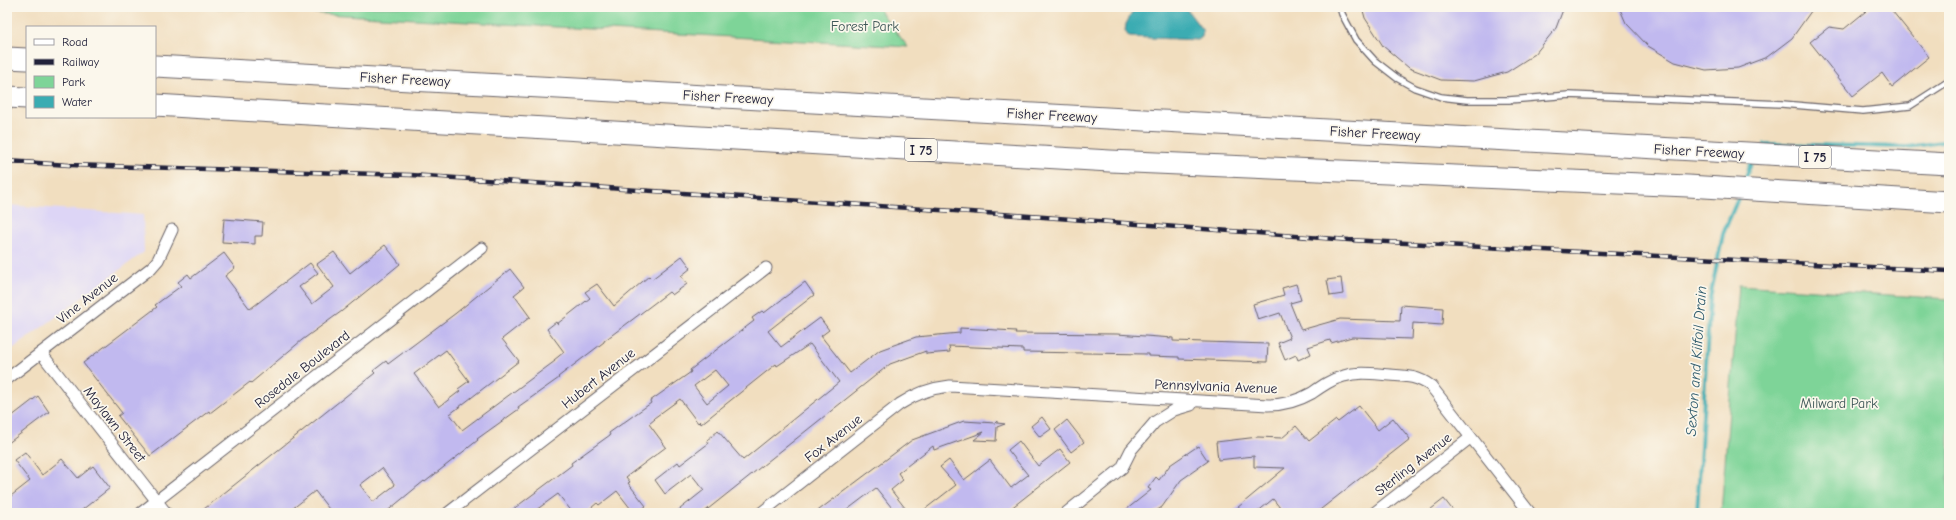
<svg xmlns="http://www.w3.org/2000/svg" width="1956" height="520" font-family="'Comic Neue',sans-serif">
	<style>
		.built { fill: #ddd5f6 }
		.green { fill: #7ed498; stroke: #507b6a }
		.water { fill: #3aacb2; stroke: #2e6776 }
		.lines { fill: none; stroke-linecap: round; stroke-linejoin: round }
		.stream { stroke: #3aacb2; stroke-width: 4 }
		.building { fill: #c1b9ef; fill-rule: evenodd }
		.service-casing { stroke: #6a6469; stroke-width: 8 }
		.minor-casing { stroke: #6a6469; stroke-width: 13 }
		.motorway-casing { stroke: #6a6469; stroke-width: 23 }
		.service { stroke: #fff; stroke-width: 5.5 }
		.minor { stroke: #fff; stroke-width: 11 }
		.motorway { stroke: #fff; stroke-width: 21 }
		.rail-casing { stroke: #22223b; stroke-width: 4.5 }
		.rail { stroke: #fbf7ec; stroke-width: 3; stroke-dasharray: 9; stroke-linecap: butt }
		.labels { text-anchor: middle; stroke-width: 3.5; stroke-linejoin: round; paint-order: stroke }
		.shield { fill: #fbf7ec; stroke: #636270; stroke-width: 1 }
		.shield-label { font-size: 13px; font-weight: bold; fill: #22223b }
		.park-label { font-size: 14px; fill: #3e5757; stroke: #fbf7ec }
		.street-label { font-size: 14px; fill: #22223b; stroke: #fbf7ec }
		.water-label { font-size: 15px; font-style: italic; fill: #2c596b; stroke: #fbf7ec }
	</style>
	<rect width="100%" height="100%" fill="#fbf7ec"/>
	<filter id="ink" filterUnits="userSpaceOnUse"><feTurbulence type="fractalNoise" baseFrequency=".025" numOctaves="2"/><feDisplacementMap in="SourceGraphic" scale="8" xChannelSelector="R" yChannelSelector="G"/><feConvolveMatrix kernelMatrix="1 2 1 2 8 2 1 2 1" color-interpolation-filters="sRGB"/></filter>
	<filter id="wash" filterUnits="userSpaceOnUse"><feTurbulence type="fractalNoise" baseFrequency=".012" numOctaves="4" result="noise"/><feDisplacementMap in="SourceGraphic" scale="16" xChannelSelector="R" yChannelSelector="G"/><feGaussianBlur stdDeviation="0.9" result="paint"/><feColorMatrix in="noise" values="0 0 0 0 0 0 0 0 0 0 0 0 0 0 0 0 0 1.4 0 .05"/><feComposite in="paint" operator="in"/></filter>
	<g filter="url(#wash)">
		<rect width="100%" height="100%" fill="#f1debf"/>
		<path class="built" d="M7,205L143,215L144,252L7,353Z"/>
		<g class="green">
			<path d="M203,7H877L908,47Z"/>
			<path d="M1739,285L1949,299V513H1721Z"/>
		</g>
		<path class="water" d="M1135,7H1185L1203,31L1202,37L1198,40L1129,37L1125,31L1126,24Z"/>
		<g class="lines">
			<g class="stream">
				<path d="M1765,144L1907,147L1949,141"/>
				<path d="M1743,184L1753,159"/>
				<path d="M1697,513L1710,298L1723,234L1739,196"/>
			</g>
		</g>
		<g id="blocks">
			<g class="building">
				<path d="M1362,7H1564L1556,28L1535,54L1507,72L1474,81L1441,80L1409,68L1383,46L1365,18Z"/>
				<path d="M1619,7H1814L1792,38L1767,57L1738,68L1706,70L1675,62L1648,46L1626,23Z"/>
				<path d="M1871,7H1889L1929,57L1892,87L1882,73L1853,96L1810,42L1829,27L1844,29Z"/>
				<path d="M224,219L263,222L262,236H255V244L222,242Z"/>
				<path d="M385,245L400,264L342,311L302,340L251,383L250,382L210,413L209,411L150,456L118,416L122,413L83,363L157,307L155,305L181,286L178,282L188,274L191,278L224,253L235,268L225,276L250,309L310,263L318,273L299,287L312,304L334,287L317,264L334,252L350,273Z"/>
				<path d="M682,256L691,268L681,276L687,284L672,295L669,292L604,341V342L558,377L559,378L518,407L519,409L477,439L478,440L425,482L424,481L385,513H332L315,491L287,513H199L375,373L373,371L386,361L388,364L456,313L510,269L524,287L514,295L530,317L502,339L519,361L450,414L462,430L555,361L554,360L564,352L547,329L556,322L557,324L590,298L585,292L597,284L614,306L649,276L652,279ZM446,350L469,381L458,389L460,391L439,407L414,374ZM382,468L395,485L373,502L360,485Z"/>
				<path d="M1341,278L1343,294L1330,296L1327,280Z"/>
				<path d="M805,282L814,295L768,331L781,347L820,318L829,330L821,336L850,373L880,350L916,337L960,333V328L1016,331L1015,333L1117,334L1173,338V341L1268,344L1267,362L1179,359V357L1148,356V354L1023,352V349L949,346L950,352L926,354V351L890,364L703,513H675L704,490L691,474L665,494L655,480L678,462L680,465L709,443L707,440L718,431L743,460L839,382L810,344L777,366L776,364L701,424L700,421L698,423L680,399L654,418L655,419L649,424L666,447L626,477L630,482L628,483L646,506L637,513H634L617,491L599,505L597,503L585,513H573L558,494L532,513H508L572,465L571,463L610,435L609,433L651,403L650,401L691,372L690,370L754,321L752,318L762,311L764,313ZM715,370L728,386L707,403L694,386Z"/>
				<path d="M1296,284L1301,300L1290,303L1301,330L1340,319L1400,321L1401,305L1443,308L1442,325L1413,323L1412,339L1352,337L1331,343L1330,340L1308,347L1311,354L1298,360L1296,355L1285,360L1278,343L1290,338L1280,313L1258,320L1253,304L1284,295L1282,288Z"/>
				<path d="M38,396L49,412L7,444V420Z"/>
				<path d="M1359,406L1378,430L1393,418L1410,439L1316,513H1284L1273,499L1256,513H1231L1285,468L1254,467V456L1218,460L1216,442L1258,437L1282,438L1296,426L1309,441L1336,420L1338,422Z"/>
				<path d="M1042,417L1051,429L1040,437L1031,426Z"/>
				<path d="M1067,420L1084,442L1071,452L1055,430Z"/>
				<path d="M964,421L995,423L997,421V423L1005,424L997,427L996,441L974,440L984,432L934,450L933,446L898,473L903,480L891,490L909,513H896L876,488L843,513H815L912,440Z"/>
				<path d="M1019,441L1038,466L1060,449L1070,462L1005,513H920L956,485L940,467L949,460L964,480L990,460L1011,488L1028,475L1008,450Z"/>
				<path d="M1198,446L1208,461L1181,480L1162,507L1153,513H1122L1151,490L1148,488L1156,477L1159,480L1170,465Z"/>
				<path d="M25,452L42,475L62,459L78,478L93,466L110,488L78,513H7V499L30,481L14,460Z"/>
				<path d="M1444,499L1455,513H1426Z"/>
			</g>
		</g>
	</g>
	<g filter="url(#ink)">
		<use href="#blocks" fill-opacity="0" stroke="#6a6469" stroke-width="1"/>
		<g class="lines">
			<defs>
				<path id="service" d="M1340,7L1342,14L1356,40L1375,61L1397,78L1415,88L1441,97L1467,100H1509L1569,95L1782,104L1863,111L1910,106L1949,81"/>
				<g id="minor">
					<path d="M41,353L166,513"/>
					<path d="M7,379L151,268L158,260L172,230"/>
					<path d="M141,513L482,248"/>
					<path d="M448,513L766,268"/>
					<path d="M761,513L900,404C915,394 931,388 950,386L1268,405C1283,405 1298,401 1312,393C1322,386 1332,379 1344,376C1359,371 1375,374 1390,375C1406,376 1417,376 1431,386L1530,513"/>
					<path d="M1066,513L1122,468L1131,450L1155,422L1174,410L1191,405"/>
					<path d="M1374,513L1470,438"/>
				</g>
				<g id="motorway">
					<path d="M7,58L27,59"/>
					<path d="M155,66L1949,164"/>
					<path d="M7,97L27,98"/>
					<path d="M155,105L1110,161L1688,186L1949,202"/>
				</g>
			</defs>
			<use href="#service" class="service-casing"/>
			<use href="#minor" class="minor-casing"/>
			<use href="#motorway" class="motorway-casing"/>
			<use href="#service" class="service"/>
			<use href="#minor" class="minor"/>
			<use href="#motorway" class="motorway"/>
			<defs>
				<path id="rail" d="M7,161L69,165L411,175L1044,217L1349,240L1949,271"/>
			</defs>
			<use href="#rail" class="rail-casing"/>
			<use href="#rail" class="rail"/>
		</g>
	</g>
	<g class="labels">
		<g class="shield">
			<rect x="905" y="139" width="32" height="22" rx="3"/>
			<rect x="1799" y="146" width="32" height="22" rx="3"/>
		</g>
		<g class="shield-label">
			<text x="921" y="155">I 75</text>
			<text x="1815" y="162">I 75</text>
		</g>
		<g class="park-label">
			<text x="865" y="31">Forest Park</text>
			<text x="1839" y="408">Milward Park</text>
		</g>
		<g class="street-label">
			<text transform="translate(405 79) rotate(3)" y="5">Fisher Freeway</text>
			<text transform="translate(728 97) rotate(3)" y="5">Fisher Freeway</text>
			<text transform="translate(1052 115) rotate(3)" y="5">Fisher Freeway</text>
			<text transform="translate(1375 133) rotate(3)" y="5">Fisher Freeway</text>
			<text transform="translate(1699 151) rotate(3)" y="5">Fisher Freeway</text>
			<text transform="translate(87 298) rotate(-38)" y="5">Vine Avenue</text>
			<text transform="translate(302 369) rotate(-38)" y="5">Rosedale Boulevard</text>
			<text transform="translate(598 378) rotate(-38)" y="5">Hubert Avenue</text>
			<text transform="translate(1216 386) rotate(2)" y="5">Pennsylvania Avenue</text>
			<text transform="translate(115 424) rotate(52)" y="5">Maylawn Street</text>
			<text transform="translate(833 438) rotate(-38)" y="5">Fox Avenue</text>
			<text transform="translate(1413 464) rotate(-38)" y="5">Sterling Avenue</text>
		</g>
		<g class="water-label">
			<text transform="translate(1696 361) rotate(-86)" y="5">Sexton and Kilfoil Drain</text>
		</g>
	</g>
	<rect width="1956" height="520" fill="none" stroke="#fbf7ec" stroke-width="24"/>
	<rect x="26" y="26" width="130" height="92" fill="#fbf7ec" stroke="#a4a2a5"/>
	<rect x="34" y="39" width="20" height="6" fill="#ffffff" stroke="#a4a2a5"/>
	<text x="62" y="46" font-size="12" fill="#22223b">Road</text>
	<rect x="34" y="59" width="20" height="6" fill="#22223b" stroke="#a4a2a5"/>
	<text x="62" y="66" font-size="12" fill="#22223b">Railway</text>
	<rect x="34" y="76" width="20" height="12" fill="#7ed498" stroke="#a4a2a5"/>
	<text x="62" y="86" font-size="12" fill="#22223b">Park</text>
	<rect x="34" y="96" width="20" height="12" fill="#3aacb2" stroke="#a4a2a5"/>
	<text x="62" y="106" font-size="12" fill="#22223b">Water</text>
</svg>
